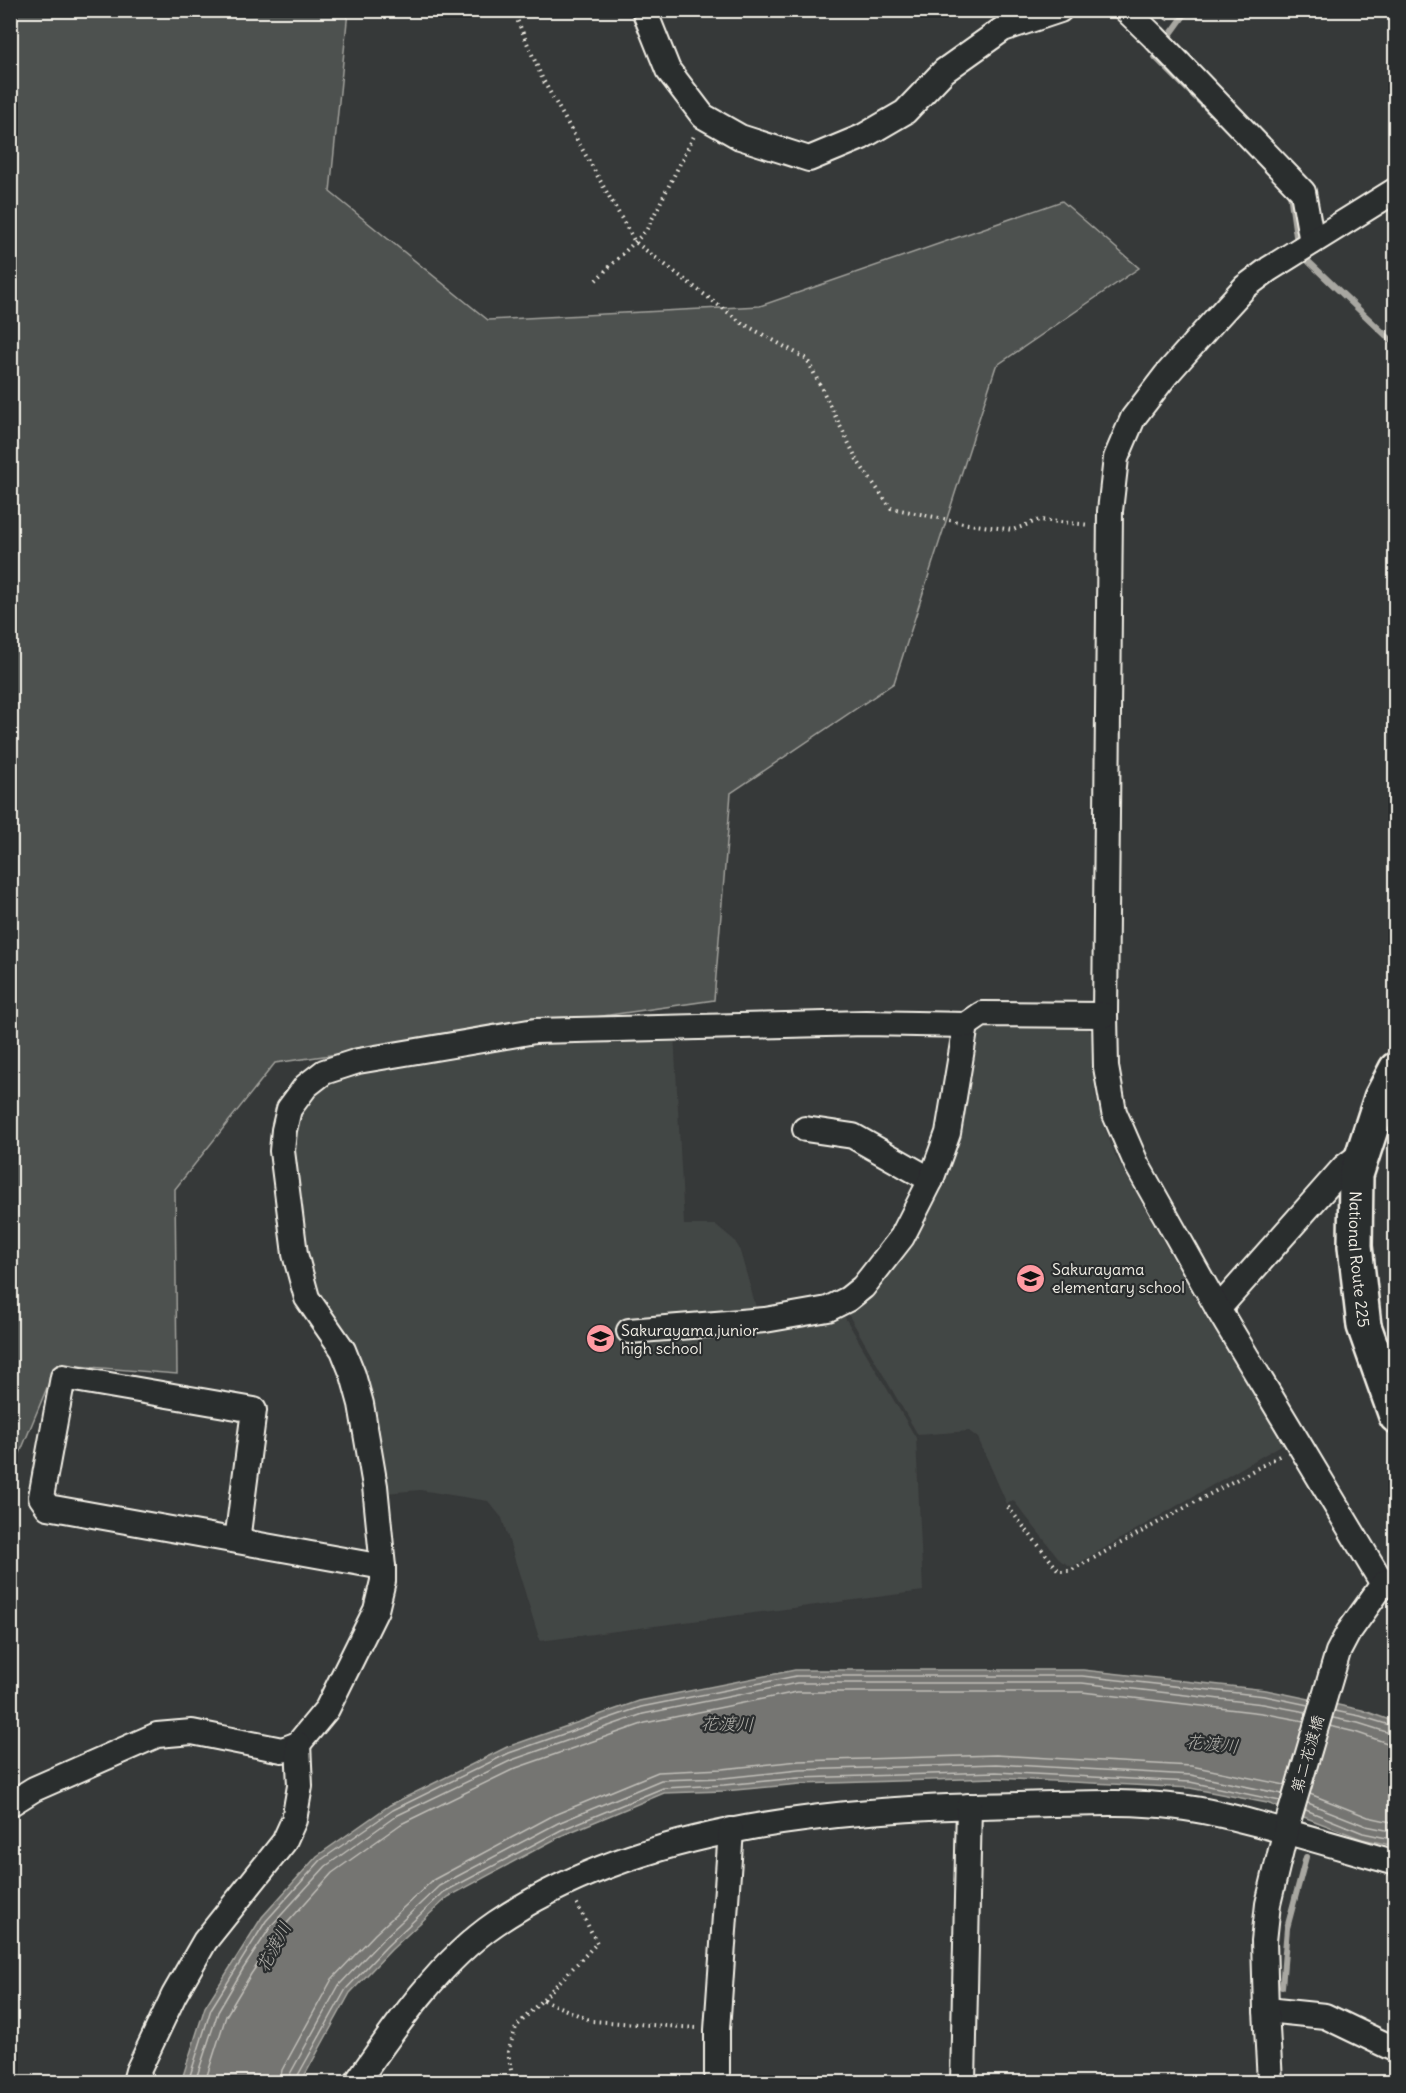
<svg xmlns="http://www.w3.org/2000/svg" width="1406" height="2093" font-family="Delius,'Klee One',sans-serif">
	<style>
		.built { fill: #434645 }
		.green { fill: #4e514f; stroke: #a1a19c; stroke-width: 1.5 }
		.water { fill: #757572; stroke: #a8a7a1; stroke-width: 1.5 }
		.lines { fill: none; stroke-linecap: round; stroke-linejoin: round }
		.shore { stroke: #c1bfb9; stroke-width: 1.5 }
		.stream { stroke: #a8a7a1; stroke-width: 6 }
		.minor-casing { stroke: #f4f1e8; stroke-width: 28 }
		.highway-casing { stroke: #f4f1e8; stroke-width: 38 }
		.path { stroke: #f4f1e8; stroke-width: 4; stroke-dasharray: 1.5 4.5; stroke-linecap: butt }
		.minor { stroke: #2a2d2e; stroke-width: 24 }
		.highway { stroke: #2a2d2e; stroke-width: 33 }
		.labels { text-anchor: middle; stroke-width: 4.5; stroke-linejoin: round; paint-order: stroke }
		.street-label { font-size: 16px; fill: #f4f1e8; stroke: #2a2d2e }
		.poi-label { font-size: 16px; fill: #f4f1e8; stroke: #2a2d2e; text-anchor: start }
		.water-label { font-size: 18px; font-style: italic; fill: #b4b3ad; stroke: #2a2d2e }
	</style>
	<rect width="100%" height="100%" fill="#363939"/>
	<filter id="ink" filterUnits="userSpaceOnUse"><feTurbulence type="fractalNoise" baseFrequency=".0167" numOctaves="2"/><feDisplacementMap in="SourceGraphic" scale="12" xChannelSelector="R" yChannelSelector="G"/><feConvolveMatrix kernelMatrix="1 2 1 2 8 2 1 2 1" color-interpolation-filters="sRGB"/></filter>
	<g filter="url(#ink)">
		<g class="built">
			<path d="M999,1022L1080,1024L1092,1032L1095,1094L1104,1126L1116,1157L1198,1304L1283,1444L1072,1567L1061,1561L1013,1500L1007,1504L978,1438L969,1431L918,1435L844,1307L898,1256L978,1033L985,1027Z"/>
			<path d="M674,1032L684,1225H716L734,1240L739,1248L762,1328L840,1309L916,1438L923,1591L540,1641L502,1518L488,1501L420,1490L385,1493L315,1297L287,1146L292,1122L326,1080L359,1068L532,1037Z"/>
		</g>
		<path class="green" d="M11,11H348L330,192L488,320L760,306L1062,201L1139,268L996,366L894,683L731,793L714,1000L275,1063L175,1189L177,1374L64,1365L53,1373L11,1475Z"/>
		<path class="water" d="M795,1670H1083L1266,1690L1362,1710L1395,1722V1846L1362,1839L1267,1803L1190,1788L996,1778L800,1784L724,1791L664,1793L563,1835L448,1897L391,1950L350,1993L301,2082H181L205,2007L262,1917L317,1856L390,1805L507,1747L639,1701Z"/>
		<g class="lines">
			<g class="shore">
				<path d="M1335,1711L1360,1716L1396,1727"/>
				<path d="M1333,1718L1358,1723L1396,1735"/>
				<path d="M1330,1726L1355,1732L1387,1743L1396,1744"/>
				<path d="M1310,1794L1368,1817L1396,1823"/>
				<path d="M1308,1803L1366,1826L1396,1832"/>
				<path d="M1306,1810L1363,1833L1396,1840"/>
				<path d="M188,2082L211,2009L266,1921L321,1860L393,1810L509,1753L641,1707L796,1676H1082L1265,1696L1308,1705"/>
				<path d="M195,2082L218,2012L243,1969L272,1925L326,1866L396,1816L512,1760L643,1714L797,1683H1082L1263,1704L1306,1712"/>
				<path d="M205,2082L226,2016L251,1974L280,1931L332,1873L401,1824L516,1768L645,1723L797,1692H1082L1262,1713L1304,1721"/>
				<path d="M280,2082L282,2070L332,1979L375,1934L433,1880L554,1815L658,1772L722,1769L799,1761L996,1755L1191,1766L1285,1785"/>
				<path d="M289,2082L290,2074L339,1985L381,1941L439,1886L558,1823L661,1780L723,1778L799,1770L996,1764L1191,1775L1282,1794"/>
				<path d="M296,2082L297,2077L346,1989L387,1946L444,1892L561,1830L663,1788L724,1785L799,1778L996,1772L1190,1782L1280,1801"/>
			</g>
			<g class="stream">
				<path d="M1170,35L1188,10"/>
				<path d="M1157,54L1155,57L1215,117"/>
				<path d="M1290,193L1296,236"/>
				<path d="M1309,262L1396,345"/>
				<path d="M1282,1987L1287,1928L1306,1857"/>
			</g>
			<defs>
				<g id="minor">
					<path d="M644,10L668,70L703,116L740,137L809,159L862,137L905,112L944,71L1003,29L1060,10"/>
					<path d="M1126,10L1154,37L1303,192L1312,242"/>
					<path d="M805,1129L853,1136L931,1180"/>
					<path d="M1218,1309L1344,1167L1364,1152"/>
					<path d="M629,1331L765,1320L828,1309L848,1299L863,1287L902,1237L931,1180L948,1133L966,1025"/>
					<path d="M237,1541L254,1410L63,1377L41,1497L48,1507L383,1567"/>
					<path d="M1383,1584L1218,1309L1137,1165L1114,1112L1106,1067L1105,1015L1110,511L1116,458L1133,418L1166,375L1213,322L1245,287L1269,269L1396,190"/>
					<path d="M10,1804L34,1789L157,1735L192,1732L282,1750L298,1744L327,1709L376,1610L383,1581V1567L375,1486L361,1404L353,1375L343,1350L307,1298L295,1254L282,1151L284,1130L289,1109L306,1086L324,1072L358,1061L535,1031L866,1023L966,1025L982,1014L1105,1015"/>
					<path d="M1266,2010L1325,2016L1396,2050"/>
					<path d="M135,2082L138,2071L174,1995L205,1941L284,1842L294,1820L300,1786L298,1744"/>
					<path d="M357,2082C395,2027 440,1961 496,1923C644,1823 845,1808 1019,1805C1072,1804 1126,1800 1179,1807C1206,1810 1232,1817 1258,1824C1304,1836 1350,1850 1396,1863"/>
					<path d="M717,2082V2030L731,1830"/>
					<path d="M963,2082L969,1806"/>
					<path d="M1270,2082L1266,2010L1264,1941L1268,1904L1287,1825L1338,1652L1348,1633L1383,1584L1396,1577"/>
				</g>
				<g id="highway">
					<path id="s1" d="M1396,1069L1381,1098L1356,1175L1355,1246L1364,1326L1396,1416"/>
				</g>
			</defs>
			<use href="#minor" class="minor-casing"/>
			<use href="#highway" class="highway-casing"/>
			<g class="path">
				<path d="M513,10L543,80L635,242L742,323L807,359L858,462L891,508L968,524L1013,530L1039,520L1090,525"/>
				<path d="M1166,20L1172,10"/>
				<path d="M596,280L646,231L695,134"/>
				<path d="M1008,1507L1059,1571H1070L1283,1454"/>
				<path d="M543,2000L592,2021L697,2028"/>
				<path d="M513,2082L508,2052L516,2027L597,1943L575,1900"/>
			</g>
			<use href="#minor" class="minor"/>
			<use href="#highway" class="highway"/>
		</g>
	</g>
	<defs>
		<symbol id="school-disc" viewBox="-11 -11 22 22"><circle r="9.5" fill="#ff9aa2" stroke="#2a2d2e"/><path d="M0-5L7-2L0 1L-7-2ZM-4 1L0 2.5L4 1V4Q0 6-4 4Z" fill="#111"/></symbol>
	</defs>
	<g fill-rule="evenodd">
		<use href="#school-disc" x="1014" y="1262" width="33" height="33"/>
		<use href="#school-disc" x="584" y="1322" width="33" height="33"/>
	</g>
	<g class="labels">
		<g class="street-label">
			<text dy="6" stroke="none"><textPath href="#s1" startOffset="198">National Route 225</textPath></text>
			<text transform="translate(1307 1754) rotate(-74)" y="6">第二花渡橋</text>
		</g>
		<g class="poi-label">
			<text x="1052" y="1275">Sakurayama<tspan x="1052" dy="18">elementary school</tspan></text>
			<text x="621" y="1336">Sakurayama junior<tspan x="621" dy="18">high school</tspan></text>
		</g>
		<g class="water-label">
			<text transform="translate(727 1724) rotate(1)" y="6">花渡川</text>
			<text transform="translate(1212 1744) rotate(6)" y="6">花渡川</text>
			<text transform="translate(274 1947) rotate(-62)" y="6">花渡川</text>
		</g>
	</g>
	<rect width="1406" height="2093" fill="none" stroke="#2a2d2e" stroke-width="36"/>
	<rect x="18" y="18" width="1370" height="2057" fill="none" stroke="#f4f1e8" stroke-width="2" filter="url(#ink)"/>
</svg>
